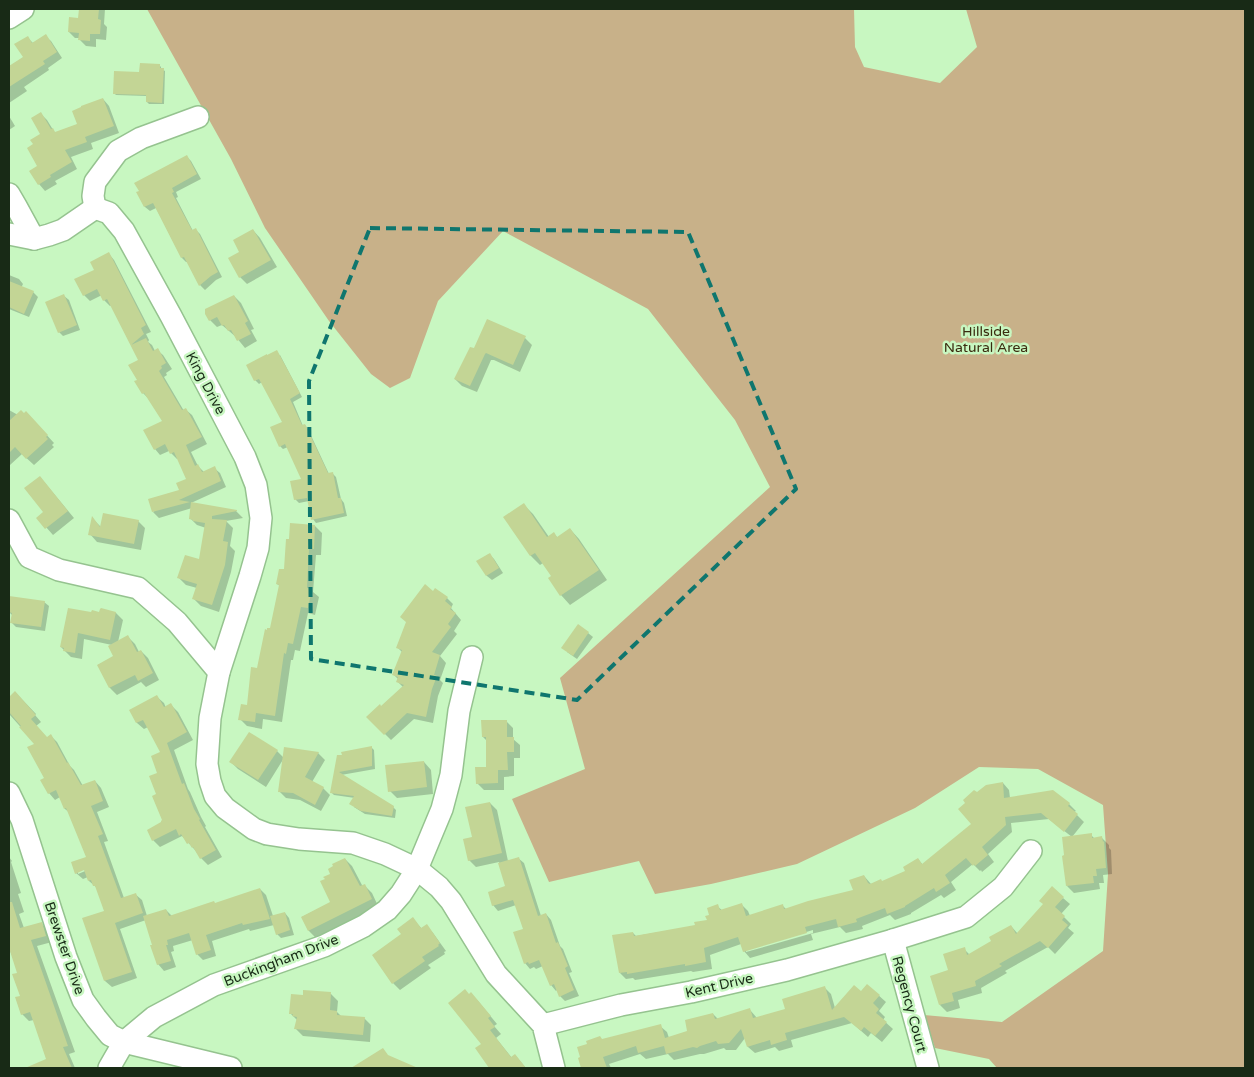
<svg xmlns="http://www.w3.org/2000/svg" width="1254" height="1077" font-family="'Varela Round',sans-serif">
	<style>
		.green { fill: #c8b189 }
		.shadow { fill: #0003; fill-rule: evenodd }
		.building { fill: #c3d595 }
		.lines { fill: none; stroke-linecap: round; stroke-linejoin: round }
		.minor-casing { stroke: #95c38f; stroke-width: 24 }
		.minor { stroke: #fff; stroke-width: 21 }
		.marked { fill: none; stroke: #0f766e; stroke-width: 4; stroke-dasharray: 10 6; stroke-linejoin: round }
		.labels { text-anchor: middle; stroke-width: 5; stroke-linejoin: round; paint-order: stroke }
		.park-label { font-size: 14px; fill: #3a2b0f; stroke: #c8f7c1 }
		.street-label { font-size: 14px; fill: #182a16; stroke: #c8f7c1 }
	</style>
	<rect width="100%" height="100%" fill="#c8f7c1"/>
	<path class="green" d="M147,9H854L855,47L864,67L940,83L977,47L966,9H1245V1068H997L989,1059L935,1048L924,1015L1002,1022L1103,951L1108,874L1103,805L1038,769L979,767L915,808L797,864L711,884L655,894L639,861L549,882L512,799L585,769L560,678L770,487L735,420L648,309L503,231L438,301L410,378L390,388L371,374L329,321L265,228L231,159Z"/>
	<g class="shadow">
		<path d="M79,9H105L104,24L107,27L106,40L96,39V47L86,46L80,40V38H75L69,32L79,19Z"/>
		<path d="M45,36L51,41L62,58L48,68L49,70L24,87L27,91L9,103V67L24,57L27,37L33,43Z"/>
		<path d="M159,65L161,67V69L165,71L164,104H149L147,102V96L116,95L114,93L141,74Z"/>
		<path d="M103,99L109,106L119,133L91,143L93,149L71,157L77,169L55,181L57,184L45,191L39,184V167L34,145L42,135L40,113L47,120L55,133L79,124Z"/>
		<path d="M9,116L15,126L9,130Z"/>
		<path d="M187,157L191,161L201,179L176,192L178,197L176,198L193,231L196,230L200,234L222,277L216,280L205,290L200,285L188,262H186L182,258L156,208L150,211L145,207L138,193Z"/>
		<path d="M253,230L260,238L277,267L247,284L240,277Z"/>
		<path d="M109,254L114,260L151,332L146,334L149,340L148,342L152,345L155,351L157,350L163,355L172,369L166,373L167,375L164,377L184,411L186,410L192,415L207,444L191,452L198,466L204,472L214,468L220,473L226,487L191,503L236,511L243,518L226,521L233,528L230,546L235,551L231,572L219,612L201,606L194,599L197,588L186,585L179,578L200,561L206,528L197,525L190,518L192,508L159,518L153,512L181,491L188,479L179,458L177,459L169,451L160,455L155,449L163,421L149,399L143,393L138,380L139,360L112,305L110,306L104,300L102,295L90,301L84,295L96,270Z"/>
		<path d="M9,275L19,279L23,284L21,288L33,292L38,297L29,317L9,309Z"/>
		<path d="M64,296L69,300L80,330L63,336L59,332Z"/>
		<path d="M234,296L241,303L254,329L251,330L257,341L245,348L236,337L222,325L217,327L210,320Z"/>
		<path d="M488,320L525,338L532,345L520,372L494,360H491L477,392L462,386L455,379L474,350Z"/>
		<path d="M280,355L302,397L293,402L303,426L305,425L308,429L329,474H333L336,477L341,499L344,503L347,516L316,523L313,519L309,501L299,503L295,499L303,480L288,447L283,449L280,446L284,422L262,382L259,384L255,380Z"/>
		<path d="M9,410L18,415L33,420L54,443L52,445L54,447L34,465L22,454L10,465L9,464Z"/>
		<path d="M40,477L74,518L53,535L38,518L45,512Z"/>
		<path d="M524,505L533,514L549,537L554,534L558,538L570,529L579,539L607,580L570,605L561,595L550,579L553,577L543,563L540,565L531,556L505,517Z"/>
		<path d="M93,519L102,528L138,521L145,528L141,550L97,542L90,534Z"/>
		<path d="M315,526L322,533L321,555H316L313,592L319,597L315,615L308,613L300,651L295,650L293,660H291L282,722L263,719L262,729L247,726L240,719L248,707L258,670L271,630L280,586L277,584L285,571L290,540Z"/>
		<path d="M489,554L494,559L503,573L492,580L487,576L478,561Z"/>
		<path d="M433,593L447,598L453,604L451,608L461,620L454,631L457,634L440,656L446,663L440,680L443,683L438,696L433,723L414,719L391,740L368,717L381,707L403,687L398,682L399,680L394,675L402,652L398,648Z"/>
		<path d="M10,598L44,602L49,606L45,631L16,627L12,623L13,616L9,612Z"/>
		<path d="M101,610L116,613L123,620L118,642L128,637L135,644L139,652L141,651L148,658L159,680L146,687L141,682L117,695L110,688L98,665L115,656L112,645L84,639L82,659L71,657L61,647L92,614L100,613Z"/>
		<path d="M588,633L593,637L577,659L567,652Z"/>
		<path d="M15,692L36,714L35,715L41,722L36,726L47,738L51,736L57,742L70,766L74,770L83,786L95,781L101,788L109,807L97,812L108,841L104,842L124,898L135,894L142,900L147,916L166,910L172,916L216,904L260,889L266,895L273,916L285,913L289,918L294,935L281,938L277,934L274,925L250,931L249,929L212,941L216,956L203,960L197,954L193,940L173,946L174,951L171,952L176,967L164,971L158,964L154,945L146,920L120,929L137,978L112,987L105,981L84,919L106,912L97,888L89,881L88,877L83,879L76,873L87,858L70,813L65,809L60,797L55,800L49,793L36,744L9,714V697L10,698ZM89,867L90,869L78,874V871Z"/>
		<path d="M157,697L164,703L166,708L171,705L178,712L193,740L174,750L188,789L190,792L201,817L206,826L205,827L222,857L208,865L201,858L195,850L182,836L160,847L153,840L163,823L158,795L162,753L148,727L144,729L137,723L131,710Z"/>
		<path d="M506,721L513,728V739L520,745V758H514V776L504,777V790H484L477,783L488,768L487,741L483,737Z"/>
		<path d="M371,747L374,750L375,769L341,775L393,807L396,810L395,818L365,814L354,807L355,798L334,795L331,792L344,757Z"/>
		<path d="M285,748L318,753L325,760L312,782L323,788L330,795L321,811L300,800L286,798L279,791L284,758L266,787L238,769L231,762L277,751L284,758Z"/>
		<path d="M424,762L431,770L433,794L397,798L390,791Z"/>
		<path d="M1003,783L1009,790L1010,798L1069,804L1076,811L1074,812L1084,822L1072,837L1049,819L1011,823L1012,832L988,854L994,862L982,872L981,870L980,871L973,864L951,882L956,890L944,898L941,895L911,913V914L895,920L890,915L862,926L863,929L846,933L840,927L811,934L813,940L750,958L744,951L741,944L710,955L712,969L693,972L691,971L635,980L633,978L626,979L620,973L633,933L636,936L696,926L708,921L717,906L723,911L742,905L748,911L750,916L782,905L787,910L855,891L864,876L871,884L882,882L907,872L918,859L923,865L973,824L977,794ZM813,930V933L746,952V950Z"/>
		<path d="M490,803L497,810L508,861L518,858L524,863L541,916L546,914L551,920L560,946L563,949L572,972L569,973L579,996L565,1001L560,996L557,990L556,991L551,985L543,966L536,969L534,967L530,969L525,963V930L516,905L498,911L493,905L507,887L499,862L476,867L469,860L473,838Z"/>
		<path d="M1091,835L1095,839L1102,838L1109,845V848L1111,850L1112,874L1103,875L1104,883H1099L1100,889L1074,893L1067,886Z"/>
		<path d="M9,857L12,861L11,862L21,893L18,894L24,912L19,914L24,928L41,923L48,930L52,942L37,946L75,1052L69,1054L75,1068H32L31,1067L48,1060L34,1020L29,1021L22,1014L19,973L9,948Z"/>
		<path d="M345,859L352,866L363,887L365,886L372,893L378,906L316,938L309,931L302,917L332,902V874Z"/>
		<path d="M1063,898L1070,904L1061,914L1071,924L1068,928L1074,933L1055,954L1048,947L1005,971L1007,973L981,988L982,993L958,1000L960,1008L947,1012L940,1005L950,971L964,949L970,955L993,942L1011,926L1018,934Z"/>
		<path d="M413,919L422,929L426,926L433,933L446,951L444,952L445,954L428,965L431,968L400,990L393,983L403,935Z"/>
		<path d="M867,985L886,1002L879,1011L885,1017L883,1020L893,1029L882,1042L871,1033L868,1037L852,1023L791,1040L793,1047L779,1051L775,1047L755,1053L748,1047L745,1038L736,1050H726L724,1048L704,1054H700L674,1060L668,1054L646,1059L640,1054L609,1064L611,1068H583L580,1059L603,1040L660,1026L667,1032L669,1038L689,1032L713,1014L718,1019L750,1010L757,1018L786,1010L824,987L831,994L835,1008L861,992Z"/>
		<path d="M331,994L338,1001L337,1012L341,1016L364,1018L371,1025L370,1042L303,1036L296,1029L297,1020L290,1013L304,996Z"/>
		<path d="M470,995L478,1001L497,1024L494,1026L501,1034L496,1038L512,1058L515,1055L526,1068H492L477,1048L483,1044Z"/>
	</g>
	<g class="building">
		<path d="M79,9H99L98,19L101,20L100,34H90V41L78,40L79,33L68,32L69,17L78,18Z"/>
		<path d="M46,34L57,52L43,61L45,64L9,87V66L23,57L14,44L28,36L32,43Z"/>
		<path d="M140,63L160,64V68H164L162,103L146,102V95L113,94L114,71L139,72Z"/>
		<path d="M103,98L114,126L85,137L87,142L65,150L72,162L50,175L51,177L38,185L29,171L37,166L27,148L33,144L30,140L40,134L31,118L41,112L51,129L53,128L55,132L77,124L72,111L81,107V106Z"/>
		<path d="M187,155L197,174L172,188L174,192L172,193L192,230L196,228L218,272L211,276L199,286L184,257L181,258L153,203L144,207L136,192L139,191L134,183Z"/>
		<path d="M253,229L271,260L239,278L228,258L239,252L233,240Z"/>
		<path d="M109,252L146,325L141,328L144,334L131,345L146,338L153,351L158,348L166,363L161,366L162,368L159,371L182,410L186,408L202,437L186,445L195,466L198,464L202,472L215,466L221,481L179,500L190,502L152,512L148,499L179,490L176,483L186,479L174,452L170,454L165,444L154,450L143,430L162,421L144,393L142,394L134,381L137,380L128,365L138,360L107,299L103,301L97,289L83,296L74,279L94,270L90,262Z"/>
		<path d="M9,281L34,291L24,314L9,307Z"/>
		<path d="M64,294L77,325L58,333L45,302Z"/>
		<path d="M234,295L248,321L245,323L251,334L237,341L231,330L228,331L224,325L222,326L217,317L209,321L205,314V309Z"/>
		<path d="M487,319L526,336L513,365L486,353L485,354L470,386L454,379L470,347L474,348Z"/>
		<path d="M277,350L300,393L290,399L302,425L305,424L328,473L333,472L338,498H341L344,513L311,520L307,498L294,500L290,481L301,479L285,444L279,447L270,427L282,422L259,379L254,381L246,365L267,354V355Z"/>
		<path d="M21,410L24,413L26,411L48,435L46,437L48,439L26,459L15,447L9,453V421Z"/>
		<path d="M40,476L68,511L45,529L36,518L43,512L24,488Z"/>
		<path d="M191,502L237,510V511L212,516V519L227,520L223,541L228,542L225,565L212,605L192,599L197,584L177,578L185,555L199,559L205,523L193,521V520L189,519Z"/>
		<path d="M524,503L547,537L554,532L557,537L570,528L599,570L560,596L548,578L551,576L535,553L530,556L503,517Z"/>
		<path d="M103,513L139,520L134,544L88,535L92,516L100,527Z"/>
		<path d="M290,523L315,525L314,549H309L307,588L312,589L308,608L301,607L293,644L288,643L286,654L284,653L275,716L256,713L255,722L238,720L241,704L247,705L251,667L257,668L265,629L267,630V628H270L279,585L276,584L279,569H284L286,539H289Z"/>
		<path d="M490,553L499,568L486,576L476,561Z"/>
		<path d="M425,584L433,591L435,588L448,597L445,601L452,607L450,609L456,613L448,624L451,627L432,652L440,655L434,675L437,676L432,689L426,717L407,713L384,735L366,717L380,704L381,706L404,685L396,682L398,677L392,675L402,650L396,648L406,622L400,617Z"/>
		<path d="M9,596L45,601L41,627L10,623L12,613L9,612Z"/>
		<path d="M68,608L91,612L92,610L99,612L100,609L101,608L116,612L110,640L78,633L75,653L63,651L64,648L60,647Z"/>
		<path d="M578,624L589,632L573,656L561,648Z"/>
		<path d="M128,635L137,652L141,650L153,673L138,681L135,675L109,688L97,665L113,656L108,646Z"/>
		<path d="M15,691L36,715L31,719L47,737L51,734L67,763L68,762L81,785L95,780L103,801L91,806L103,834L98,836L121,898L136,893L143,913L115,923L132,972L104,981L82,918L104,911L95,886H93L91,880L88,881L84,870L75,874L71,862L86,857L66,808L64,809L56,790L48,794L40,780L44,778L27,747L34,744L19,727L21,726L9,712V697Z"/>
		<path d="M157,695L164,707L171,703L187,732L167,743L182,784L184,783L194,809L200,819L199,820L216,850L200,859L193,847L192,848L189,843L187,844L181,834L179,836L176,829L152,841L147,830L161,822V821L162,820L152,796L156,794L149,776L157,773L151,756L160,752L143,720L136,723L129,710Z"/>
		<path d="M481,720H507V737H514V752H507L508,770H498V783L476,784L475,767H486V737H482Z"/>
		<path d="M249,732L278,750L258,780L229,762Z"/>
		<path d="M372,746V766L339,772L394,806L392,816L361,811L349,804L354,796L330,793L337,755H342L341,752Z"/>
		<path d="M284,747L319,752L305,777L324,787L315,805L293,793L278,792Z"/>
		<path d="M424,761L427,787L388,792L385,765Z"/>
		<path d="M1003,782L1004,798L1053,790L1070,803L1068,806L1078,814L1064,832L1041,813L1005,817L1006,825L982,847L988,855L975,866L974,864L973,866L966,858L945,875L950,883L936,892L934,888L905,906V907L887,914L885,908L856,919L857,922L838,927L836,919L805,927L807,933L743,952L738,937L704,948L706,962L685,966V964L627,974V972L619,973L612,935L633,932L634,936L695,925L694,922L707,920L705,916L709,915L707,908L718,904L720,910L742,903L746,916L783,904L784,909L808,901L853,890L849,880L864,875L868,883L870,884L881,879L882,881L905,871L903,867L918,858L922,864L971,824L958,809L965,803L963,800L974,790L977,792L986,785Z"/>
		<path d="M490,802L502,853L468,861L463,839L472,837L465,807Z"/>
		<path d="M1092,833V838L1102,836L1103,842L1104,841L1106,868L1096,869L1097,876H1093L1094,883L1066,886L1062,856L1064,855L1062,837Z"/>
		<path d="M519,857L538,916L546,913L556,943L558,942L568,966L565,968L574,990L559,997L554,984L550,986L539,960L529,964L528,962L524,964L513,932L523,929L513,900L492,906L488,892L505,886L498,863Z"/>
		<path d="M345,858L360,886L365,884L372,899L308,931L301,917L330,902L320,881L325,879L323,877L330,874L328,869L333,866L332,864Z"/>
		<path d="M1052,886L1064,897L1055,907L1065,916L1062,920L1068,925L1048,948L1040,941L999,964L1002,966L975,981L976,986L952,993L954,1001L939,1005L930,976L948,970L943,954L965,947L967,955L991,941L989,937L1011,925L1016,934L1043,904L1039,901Z"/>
		<path d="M260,888L270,919L243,925L242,923L206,935L211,950L196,955L189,933L167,940L168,945H166L171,961L157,965L150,945H152L143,916L166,909L169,916L214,901L215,903Z"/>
		<path d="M9,902H12L20,928L42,922L46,936L31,940L68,1046L63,1047L72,1068H25L46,1059L30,1012L21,1015L15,997L20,996L12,974L17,973L9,948Z"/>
		<path d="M285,912L290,930L276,935L270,916Z"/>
		<path d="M413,917L421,928L427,924L440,943L438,945L439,946L422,957L425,961L392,984L372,955L401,934L397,929Z"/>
		<path d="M867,984L880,995L873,1003L879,1009L876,1013L887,1022L875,1036L864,1027L861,1031L844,1017L785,1033L787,1040L771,1045L770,1040L747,1047L741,1029L729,1043L718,1044L716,1041L700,1046L697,1048L693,1047L666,1054L664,1046L638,1053L636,1046L603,1057L607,1068H581L578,1058L580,1057L577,1047L587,1044L586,1041L600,1036L602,1039L661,1024L665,1038L687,1031L685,1020L713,1013L715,1019L750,1008L753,1018L785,1009L782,999L825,986L832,1010L854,985L861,991Z"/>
		<path d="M465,989L469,994L471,992L491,1016L488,1018L495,1027L490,1030L511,1057L515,1054L526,1068H489L475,1048L481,1044L448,1003Z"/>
		<path d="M303,990L331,992L330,1010L337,1011V1015L365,1017L363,1035L294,1029L297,1017L292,1016L293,1014H289L291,994L303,995Z"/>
		<path d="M383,1048L388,1055L418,1068H351Z"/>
	</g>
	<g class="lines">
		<defs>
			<g id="minor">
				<path d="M9,18L23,9"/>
				<path d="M9,194L16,206L34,239"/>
				<path d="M95,208L109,213L124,231L171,316L245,457L256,485L261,518L258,548L250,576L219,672"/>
				<path d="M95,208L93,196L95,182L118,151L141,138L198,117"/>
				<path d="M9,234L34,239L49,235L63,230L95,208"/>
				<path d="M9,520L29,557L59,570L138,588L177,622L219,672L210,718L207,764L210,781L215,796L225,808L254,829L267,834L299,839L353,843L385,854L417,869L439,887L451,901L496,974L543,1025L554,1068"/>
				<path d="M9,793L22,820L66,957L83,1000L96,1018L110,1035L124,1042L231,1068"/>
				<path d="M893,940L928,1068"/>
				<path d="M543,1025L621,1005L691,992L787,970L893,940L966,917L1003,887L1031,851"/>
				<path d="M109,1068L124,1042L154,1017L214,985L324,946L364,926L387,910L401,894L417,869L442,809L451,775L459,711L472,657"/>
			</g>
		</defs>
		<use href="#minor" class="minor-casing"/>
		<use href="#minor" class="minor"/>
	</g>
	<path class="marked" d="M370,228L688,232L796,489L577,700L311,659L309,381Z"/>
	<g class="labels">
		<g class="park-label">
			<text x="986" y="336">Hillside<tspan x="986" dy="16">Natural Area</tspan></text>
		</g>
		<g class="street-label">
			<text transform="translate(206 383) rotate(62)" y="5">King Drive</text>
			<text transform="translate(65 948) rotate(71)" y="5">Brewster Drive</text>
			<text transform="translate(281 960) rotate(-21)" y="5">Buckingham Drive</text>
			<text transform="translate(719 985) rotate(-13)" y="5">Kent Drive</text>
			<text transform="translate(910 1004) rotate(75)" y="5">Regency Court</text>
		</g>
	</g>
	<rect width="1254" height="1077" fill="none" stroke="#182a16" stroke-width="20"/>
</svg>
